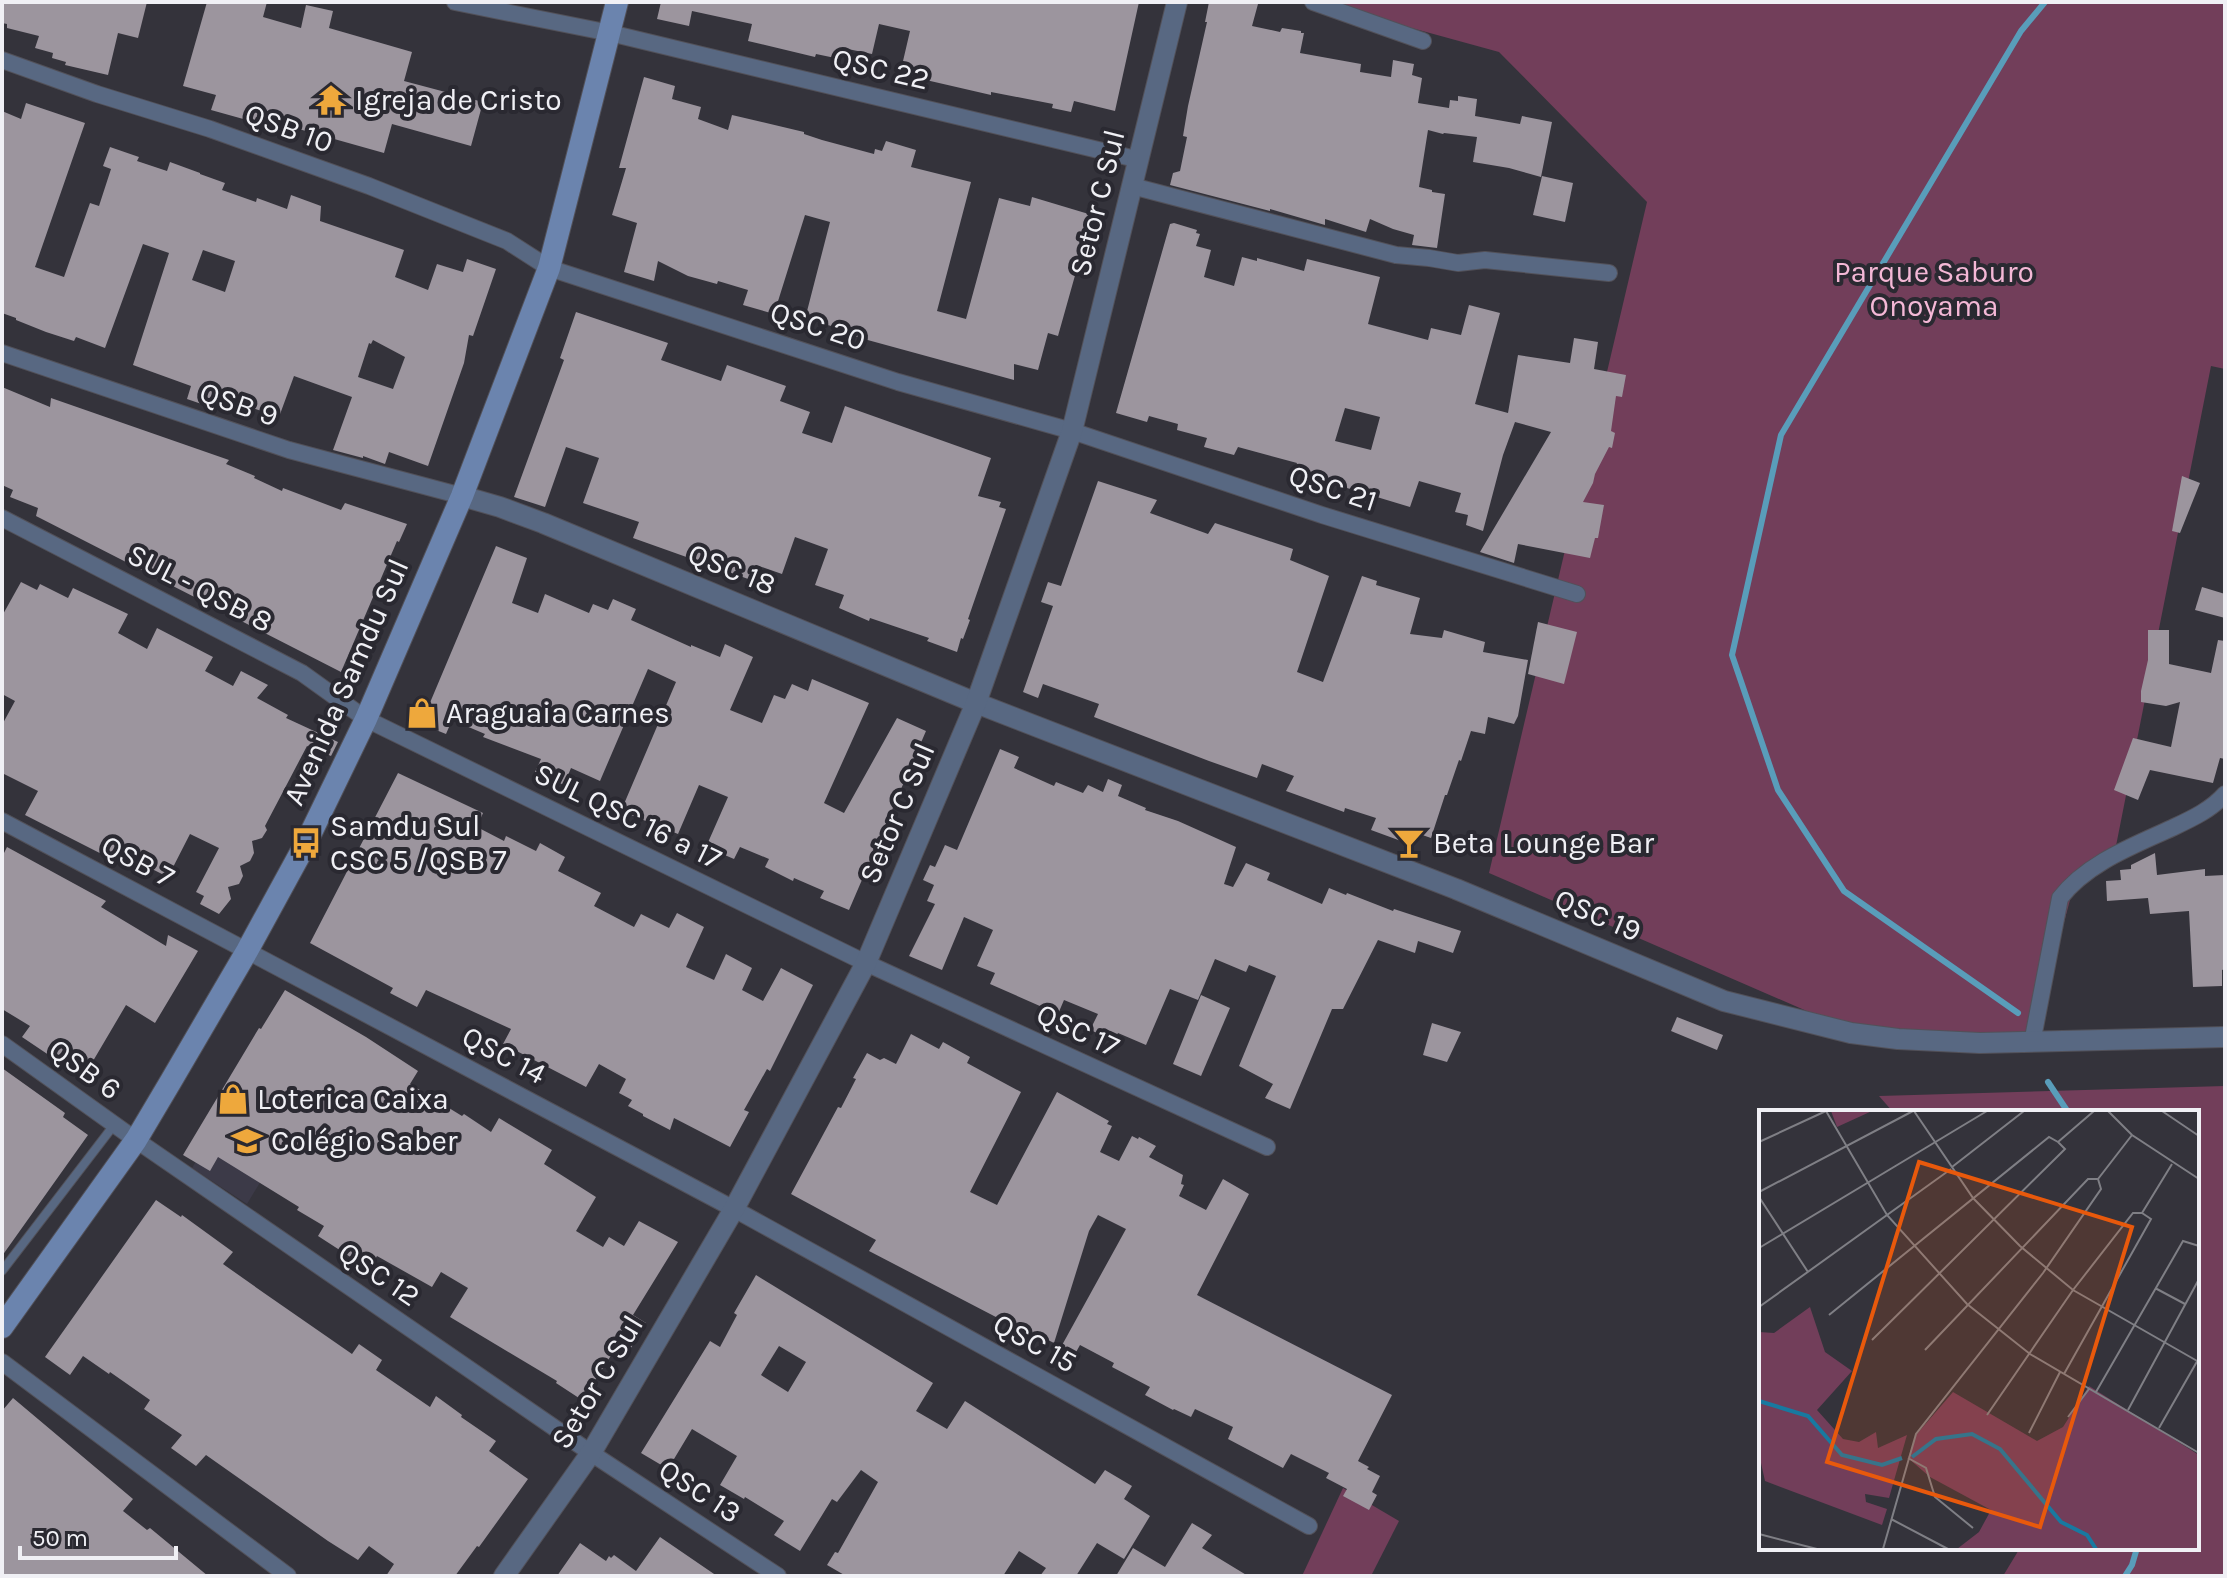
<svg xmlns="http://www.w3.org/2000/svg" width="2227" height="1578" font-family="Karla,sans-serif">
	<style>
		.built { fill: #3c3a48 }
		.green { fill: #723e5a }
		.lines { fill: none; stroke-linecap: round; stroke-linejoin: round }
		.stream { stroke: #599dba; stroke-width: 6 }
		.building { fill: #9c959e; fill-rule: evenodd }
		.service-casing { stroke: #525159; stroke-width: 10 }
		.minor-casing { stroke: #525159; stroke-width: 18 }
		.tertiary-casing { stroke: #525159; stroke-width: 22 }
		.secondary-casing { stroke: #525159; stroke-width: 24 }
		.service { stroke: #586882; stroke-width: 8 }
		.minor { stroke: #586882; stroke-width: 16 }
		.tertiary { stroke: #586882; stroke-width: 20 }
		.secondary { stroke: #6b84ae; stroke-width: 22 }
		.labels { text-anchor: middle; stroke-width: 8; stroke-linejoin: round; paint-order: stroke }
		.street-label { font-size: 30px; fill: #f0f0f5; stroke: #2a2931 }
		.poi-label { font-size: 30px; fill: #f0f0f5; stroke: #2a2931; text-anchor: start }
		.park-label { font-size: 30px; fill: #f4b8d6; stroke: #2a2931 }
		.inset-river { fill: none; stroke: #1879a0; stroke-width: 4 }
		.inset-road { fill: none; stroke: #7f7f85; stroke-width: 2 }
		.view { fill: #e8590c; fill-opacity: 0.15; stroke: #e8590c; stroke-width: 4 }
		.inset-edge { fill: none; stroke: #f0f0f5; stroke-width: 4 }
	</style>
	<rect width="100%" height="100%" fill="#34333b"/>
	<path class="built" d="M245,1078L302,1113L247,1204L192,1168Z"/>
	<g class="green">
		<path d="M1317,2H2225V369L2211,366L2115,851L2078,870L2032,1042L1855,1032L1489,873L1647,202L1499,52Z"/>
		<path d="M2225,1086V1576H2003L2020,1548H2197V1112H1893L1879,1096Z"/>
		<path d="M1343,1488L1399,1521L1371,1576H1302Z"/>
	</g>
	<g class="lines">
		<g class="stream">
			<path d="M2018,1013L1844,891L1778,790L1732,655L1781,435L2021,31L2045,2"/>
			<path d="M2048,1082L2068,1112"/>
			<path d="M2125,1576L2132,1565L2137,1548"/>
		</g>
	</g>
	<g class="building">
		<path d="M2,2H147L138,38L118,33L108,75L65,65L66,62L52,58L53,53L35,48L39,36L7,28V24L2,23Z"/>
		<path d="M207,2H267L263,17L301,28L306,5L333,11L329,28L412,52L404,81L483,102L471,146L392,124L384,153L256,117L254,122L211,110L216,95L183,86Z"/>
		<path d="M661,2H1139L1115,111L1074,101L1071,112L1052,108L1053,104L991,92V95L900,74L910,31L879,24L872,54L843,48L840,59L816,54L815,57L748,41L752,24L692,11L689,26L657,19Z"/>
		<path d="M1209,2H1247L1258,4L1252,26L1280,32L1282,28L1301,31V33H1304L1300,53L1361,64L1360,72L1391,77L1393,60L1414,64L1412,75L1422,78L1418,103L1449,108L1450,100L1458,101V96L1477,99L1475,116L1520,124L1522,116L1552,122L1541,177L1509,168L1473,162L1477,137L1444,133L1443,134L1428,130L1419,187L1432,190V192L1445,194L1437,248L1412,245L1414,235L1393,229L1370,219L1366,232L1325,219V225L1270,209V211L1170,185L1173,173L1180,171L1187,137L1183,136L1188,106L1207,22H1205Z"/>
		<path d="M644,77L675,86L672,99L701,107L698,119L728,130L732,115L804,132V134L822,140L874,154L875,149L882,151L886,141L916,150L911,167L971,182L937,311L966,319L999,198L1030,206L1032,197L1092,215L1058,336L1048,333L1038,370L1014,364V380L864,339L835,330V327L805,319L830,222L805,215L774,314L743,305L748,290L718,281L717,284L688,276L658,261L654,281L624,272L637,223L612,215L626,168H619Z"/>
		<path d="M26,103L85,123L35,267L64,277L90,203L99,206L111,169L103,166L110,147L139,157L137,161L167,171L170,162L200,173V174L225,183L222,190L256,202L257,198L287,209L291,195L321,206L320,221L404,250L395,277L428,290L437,264L463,272L467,259L496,269L473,336L469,335L464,363L428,466L389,452L385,464L363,456V458L333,450L352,397L294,376L279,417L250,407L249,409L242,407L241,410L218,402L216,409L187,399L191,386L133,365L169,253L143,244L105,348L76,337L74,341L46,332L16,320V318L2,313V111L21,119ZM203,250L235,261L225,292L192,280ZM373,340L405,357L393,389L358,377L369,343L371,344Z"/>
		<path d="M1542,176L1573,183L1565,222L1533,215Z"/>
		<path d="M1174,223L1197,230L1196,233L1200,234L1196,246L1211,250L1204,277L1234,286L1242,257L1257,261V258L1304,271L1307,259L1380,277L1368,324L1428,340L1431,328L1461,335L1469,305L1500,313L1475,404L1508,413L1518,355L1570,363L1574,338L1598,342L1594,369L1626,375L1622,397L1616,396L1611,431L1615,433L1612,448L1609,447L1595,474L1593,483L1583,502L1604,505L1598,538H1595L1590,558L1518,544L1514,563L1480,552L1551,432L1515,422L1503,455L1483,531L1466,525L1468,515L1455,512L1461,493L1419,481L1410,507L1294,472L1297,463L1238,447L1234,455L1204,447L1207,438L1177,430L1178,424L1149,416L1147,422L1116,413L1170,224ZM1345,408L1380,417L1371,450L1335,441Z"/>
		<path d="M576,312L668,343L661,360L721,381L727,365L786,386L780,401L810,412L802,433L832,443L845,406L991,458L978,496L1001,502L999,507L1006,509L968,619L970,620L963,639L961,638L957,652L927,641L929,638L870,618L869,621L839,608L844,595L815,585L828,549L795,537L782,574L756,565L751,580L633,538L639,522L583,503L599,458L566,447L545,507L514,497L564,360L560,358Z"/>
		<path d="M2,387L50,407L51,398L229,460L226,464L255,476L254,478L282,491L283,488L341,510L345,503L407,524L399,542L397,541L341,672L36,516L38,508L10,497L13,490L2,485Z"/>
		<path d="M2182,476L2200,483L2180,533L2172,531Z"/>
		<path d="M1098,481L1157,500L1150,513L1208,534L1215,523L1293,549L1290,560L1329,576L1297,672L1323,682L1362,576L1377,581L1376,585L1420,598L1410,634L1442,638L1444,630L1485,642L1483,652L1528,660L1518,716L1514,724L1488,717L1485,734L1471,731L1461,761L1459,760L1447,795H1445L1431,838L1405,829L1401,841L1371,830L1376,818L1345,808L1344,812L1286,791L1294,776L1262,764L1257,778L1209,761L1094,717L1099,704L1043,684L1038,698L1023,692L1053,606L1041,602L1048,582L1061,586Z"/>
		<path d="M496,546L527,558L512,603L538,613L545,594L589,613L593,604L608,610L613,599L636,609L631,620L691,647V645L720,657L725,644L753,657L730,710L762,723L774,695L785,699L792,684L808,691L812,679L869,703L824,803L844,813L897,718L926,731L849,910L820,898L824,891L794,878L793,881L765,867L769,859L740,847L734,859L706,847L728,797L699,785L678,834L621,811L676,682L648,669L600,781L571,768L564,785L535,772L541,759L483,737L485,734L452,720L446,734L421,724Z"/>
		<path d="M21,582L37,590L40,584L68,598L73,588L128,614L118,633L147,649L157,628L213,657L205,671L233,686L241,671L268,685L257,698L288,715L286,718L338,742L331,756L307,746L265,826L267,830L262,838L252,841L254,853L250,861L240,866L243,876L239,884L228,887L231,899L219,914L200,904L204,896L196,892L219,848L190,834L168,877L142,864L137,872L25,815L38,791L2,773V725L15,701L2,694V616Z"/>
		<path d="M2202,587L2225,594V618L2195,610Z"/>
		<path d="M1538,622L1577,632L1564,684L1528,674Z"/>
		<path d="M2148,630H2169V664L2211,673L2218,640L2225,641V759L2220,758L2213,783L2150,770L2138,800L2114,790L2133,738L2171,747L2180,702L2166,706L2141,702V691L2148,660Z"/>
		<path d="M1000,749L1019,757L1014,768L1054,786L1056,782L1083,793L1088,785L1103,792L1108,779L1122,785L1118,796L1146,808L1145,810L1178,821L1236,847L1224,884L1233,887L1246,863L1270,873L1267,880L1322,904L1329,888L1346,895L1347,893L1393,911L1394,909L1461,931L1453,953L1418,941L1415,953L1378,940L1343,1009H1332L1290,1109L1265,1098L1273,1084L1239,1066L1276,976L1249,965L1246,972L1215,959L1198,1000L1170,989L1146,1045L1118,1033L1114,1040L1090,1030L1098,1014L1064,1000L1058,1014L990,984L995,973L977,966L993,930L964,917L942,970L909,956L935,904L927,901L934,885L923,880L930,865L935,867L945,845L957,850Z"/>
		<path d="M398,773L483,813L477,827L504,841L506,836L536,851L540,843L565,857L558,871L601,893L594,906L634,927L641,914L669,928L677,913L704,927L686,967L714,980L726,954L752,968L742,990L763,1001L781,968L813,985L770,1071L767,1069L744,1110L749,1112L730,1147L674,1118L670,1130L643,1116V1114L628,1106L632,1100L619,1093L626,1079L599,1064L586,1087L503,1044L511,1029L426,990L417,1007L390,993L393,988L310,943Z"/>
		<path d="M7,847L106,901L101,907L166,946L168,935L198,951L155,1023L126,1005L83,1078L22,1037L30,1026L2,1009V857Z"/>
		<path d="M2155,853L2157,875L2205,869V876L2225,875V969L2222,970V986L2193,987L2189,911L2150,914L2148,898L2107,901L2106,881L2121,880L2120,870L2131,869V865Z"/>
		<path d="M285,990L366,1037L418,1071L410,1084L462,1116L464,1114L491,1132L499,1118L552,1150L544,1164L596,1197L576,1231L603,1247L609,1237L624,1246L639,1221L678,1242L633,1315L646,1323L623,1361L612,1354L582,1400L556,1383L557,1381L450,1317L468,1288L441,1272L432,1287L377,1256L369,1269L318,1236L324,1226L297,1210L299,1207L218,1157L210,1171L183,1155L259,1028L261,1029Z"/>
		<path d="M1201,995L1230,1008L1201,1076L1173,1064Z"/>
		<path d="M1677,1017L1723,1035L1717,1050L1671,1031Z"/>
		<path d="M1432,1023L1461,1032L1447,1062L1423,1055Z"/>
		<path d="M911,1034L939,1049L943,1042L970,1057L967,1063L1021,1092L970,1192L997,1205L1057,1092L1109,1121L1107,1124L1112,1126L1100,1152L1119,1161L1132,1136L1138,1139L1139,1137L1156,1146L1149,1157L1183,1175L1181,1184L1184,1185L1179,1196L1206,1210L1223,1179L1249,1194L1197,1295L1392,1395L1358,1461L1369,1467L1367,1469L1380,1476L1372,1492L1377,1495L1369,1510L1343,1496L1347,1489L1326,1478L1329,1473L1291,1454L1283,1468L1228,1439L1233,1427L1195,1409L1191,1417L1174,1409L1173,1410L1145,1395L1150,1387L1112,1367L1114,1363L1080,1345L1075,1354L1061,1347L1126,1229L1098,1215L1089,1231L1054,1343L1048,1340L1046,1343L869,1251L876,1240L791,1194L838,1107L841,1108L856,1079L853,1078L867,1053L880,1060L884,1058L896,1064Z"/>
		<path d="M2,1068L65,1113L63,1117L88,1135L2,1256Z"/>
		<path d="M156,1200L181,1217L182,1215L233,1252L223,1264L264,1293L352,1354L359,1344L382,1360L376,1370L430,1407L436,1396L462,1415L461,1417L496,1441L489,1451L528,1479L479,1547L477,1546L455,1576H386L394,1564L369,1546L358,1560L328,1541L206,1455L196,1466L171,1448L182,1435L144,1409L150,1400L110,1372L109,1374L83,1356L70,1375L45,1357Z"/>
		<path d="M756,1275L933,1383L916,1411L947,1429L965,1401L1095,1484L1105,1470L1132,1486L1124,1499L1150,1516L1124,1559L1097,1543L1076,1576H1040L1046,1568L1019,1551L1003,1576H846L827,1565L835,1552L838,1553L878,1482L861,1470L837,1502L832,1499L800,1551L774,1535L784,1521L745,1497L744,1499L720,1485L737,1456L692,1429L668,1469L641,1453L710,1341L720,1347L737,1315L734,1313ZM779,1346L806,1362L788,1392L761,1375Z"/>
		<path d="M13,1398L133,1499L123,1511L147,1530L150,1528L208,1576H2V1411Z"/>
		<path d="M1192,1523L1212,1535L1202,1548L1248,1576H1116L1133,1548L1165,1567Z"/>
		<path d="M660,1537L717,1576H557L580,1543L606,1561L609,1556L611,1558L614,1555L636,1571Z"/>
	</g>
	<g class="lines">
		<defs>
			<path id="service" d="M2,1271L114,1125"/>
			<g id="minor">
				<path d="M455,2L610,33L1140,160"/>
				<path d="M1313,2L1423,41"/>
				<path d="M2,60L97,94L210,129L369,186L507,241L549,268L898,382L1072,431L1322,515L1577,594"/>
				<path d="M1132,186L1396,255L1429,258L1458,263L1485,260L1609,273"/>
				<path d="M2,353L289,450L462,496"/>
				<path d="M2,518L302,673L366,719L866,963L1267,1147"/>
				<path d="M2,821L734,1209L1309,1526"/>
				<path d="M2032,1043L2060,898C2087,863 2133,846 2172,828C2191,819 2211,810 2225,794"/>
				<path d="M2,1044L136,1140L591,1453L778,1576"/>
				<path d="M2,1362L288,1576"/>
			</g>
			<g id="tertiary">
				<path d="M462,496L500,507L543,523L976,703L1456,889L1724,1001L1851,1033L1898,1039L1980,1043L2225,1037"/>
				<path d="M504,1576L591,1453L734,1209L866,963L976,703L1072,431L1177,2"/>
			</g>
			<path id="secondary" d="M2,1327L136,1140L171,1081L247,951L306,843L366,719L462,496L549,268L617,2"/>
		</defs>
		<use href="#service" class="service-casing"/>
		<use href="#minor" class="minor-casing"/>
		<use href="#tertiary" class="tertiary-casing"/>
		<use href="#secondary" class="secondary-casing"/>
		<use href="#service" class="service"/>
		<use href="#minor" class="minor"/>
		<use href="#tertiary" class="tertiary"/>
		<use href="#secondary" class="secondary"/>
	</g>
	<defs>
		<symbol id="temple-bare" viewBox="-9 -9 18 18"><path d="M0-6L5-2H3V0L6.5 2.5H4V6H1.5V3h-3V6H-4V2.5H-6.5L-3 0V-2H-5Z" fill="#eea83c" stroke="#2a2931" stroke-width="2.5" paint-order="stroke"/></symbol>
		<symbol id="shop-bare" viewBox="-9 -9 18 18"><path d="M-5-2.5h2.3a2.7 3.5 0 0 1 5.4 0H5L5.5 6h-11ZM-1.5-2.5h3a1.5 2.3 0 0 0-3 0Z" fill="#eea83c" stroke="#2a2931" stroke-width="2.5" paint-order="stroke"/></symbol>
		<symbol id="bus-bare" viewBox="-9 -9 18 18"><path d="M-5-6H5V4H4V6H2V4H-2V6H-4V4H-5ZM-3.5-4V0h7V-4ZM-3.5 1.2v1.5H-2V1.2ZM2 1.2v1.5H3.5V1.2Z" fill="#eea83c" stroke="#2a2931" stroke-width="2.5" paint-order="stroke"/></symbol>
		<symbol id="bar-bare" viewBox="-9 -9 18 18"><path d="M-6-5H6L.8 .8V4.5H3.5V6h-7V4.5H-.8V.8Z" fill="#eea83c" stroke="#2a2931" stroke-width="2.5" paint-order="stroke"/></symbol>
		<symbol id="school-bare" viewBox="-9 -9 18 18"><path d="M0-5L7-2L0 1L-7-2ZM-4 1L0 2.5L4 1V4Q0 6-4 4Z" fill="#eea83c" stroke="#2a2931" stroke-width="2.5" paint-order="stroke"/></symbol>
	</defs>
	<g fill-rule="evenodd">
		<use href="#temple-bare" x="309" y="78" width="44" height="44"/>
		<use href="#shop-bare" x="400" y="691" width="44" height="44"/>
		<use href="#bus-bare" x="284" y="821" width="44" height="44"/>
		<use href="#bar-bare" x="1387" y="821" width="44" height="44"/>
		<use href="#shop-bare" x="211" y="1077" width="44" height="44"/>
		<use href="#school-bare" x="225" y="1119" width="44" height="44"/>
	</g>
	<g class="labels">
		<g class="street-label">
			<text transform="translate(881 69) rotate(13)" y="10">QSC 22</text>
			<text transform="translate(289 128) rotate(20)" y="10">QSB 10</text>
			<text transform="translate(1097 203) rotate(-76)" y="10">Setor C Sul</text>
			<text transform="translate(818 326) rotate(18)" y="10">QSC 20</text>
			<text transform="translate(239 404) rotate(19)" y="10">QSB 9</text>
			<text transform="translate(1333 488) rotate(18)" y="10">QSC 21</text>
			<text transform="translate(732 569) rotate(22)" y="10">QSC 18</text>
			<text transform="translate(200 588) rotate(27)" y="10">SUL - QSB 8</text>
			<text transform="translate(346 682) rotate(-66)" y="10">Avenida Samdu Sul</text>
			<text transform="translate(897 813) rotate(-67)" y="10">Setor C Sul</text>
			<text transform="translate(628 816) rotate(26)" y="10">SUL QSC 16 a 17</text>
			<text transform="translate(138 861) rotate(28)" y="10">QSB 7</text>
			<text transform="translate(1598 915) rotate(23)" y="10">QSC 19</text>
			<text transform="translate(1078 1030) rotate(25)" y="10">QSC 17</text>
			<text transform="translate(504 1055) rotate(28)" y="10">QSC 14</text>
			<text transform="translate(85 1069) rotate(36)" y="10">QSB 6</text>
			<text transform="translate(379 1274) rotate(34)" y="10">QSC 12</text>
			<text transform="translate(1035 1343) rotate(29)" y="10">QSC 15</text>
			<text transform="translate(597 1382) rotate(-59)" y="10">Setor C Sul</text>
			<text transform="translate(700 1491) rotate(33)" y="10">QSC 13</text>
		</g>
		<g class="poi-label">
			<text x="355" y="110">Igreja de Cristo</text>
			<text x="446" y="723">Araguaia Carnes</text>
			<text x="330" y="836">Samdu Sul<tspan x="330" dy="34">CSC 5 /QSB 7</tspan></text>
			<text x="1433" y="853">Beta Lounge Bar</text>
			<text x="257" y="1109">Loterica Caixa</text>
			<text x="271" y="1151">Colégio Saber</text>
		</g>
		<g class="park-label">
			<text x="1934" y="282">Parque Saburo<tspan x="1934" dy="34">Onoyama</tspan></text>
		</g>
	</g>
	<g transform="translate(1759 1110)">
		<rect width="440" height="440" fill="#34333b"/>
		<path d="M72,1H113L78,17ZM51,197L66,242L93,261L58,300L84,329L100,332L117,322L119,338L148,325L130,388L106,384L107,392L128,399L123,415L6,371L0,344V222L15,223ZM330,276L440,345V439H198L220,422L232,400L171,367L149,348L157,325L194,282L278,331L304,317Z" fill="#723e5a"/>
		<path class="inset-river" d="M0,291L49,306L83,345L123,355L143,348M153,347L177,329L213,324L241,339L302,412L328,425L337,439"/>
		<path class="inset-road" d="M67,1L128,105L208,194L271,244L440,343M155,1L214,88L261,136L314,180L440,252M349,1L373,25L440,69M403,1L440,26M0,32L67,1M299,32L335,1M193,57L265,1M339,69L373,25M0,82L154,1M0,87L49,162M383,103L413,54M0,138L228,1M396,178L426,194M0,197L192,59M70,205L290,27L299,32M113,230L302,43L306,39L299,32M166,240L329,69H339M305,264L392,109L383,103M337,282L424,131L440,136M369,300L440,169M228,305L314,180L374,103H383M309,307L330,279M400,318L440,248M270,323L301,262M149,348L167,358L176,387L214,418M132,409L189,439M0,424L58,439M124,439L157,324L284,163L342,79L339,69"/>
		<path class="view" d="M160,52L373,117L281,417L68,352Z"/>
		<rect width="440" height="440" class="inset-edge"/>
	</g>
	<rect width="2227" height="1578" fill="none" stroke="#f0f0f5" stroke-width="8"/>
	<path d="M20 1546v12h156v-12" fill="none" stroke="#f0f0f5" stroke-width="4"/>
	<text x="32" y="1546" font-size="24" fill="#f0f0f5" stroke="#2a2931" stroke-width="6" paint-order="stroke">50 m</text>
</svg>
